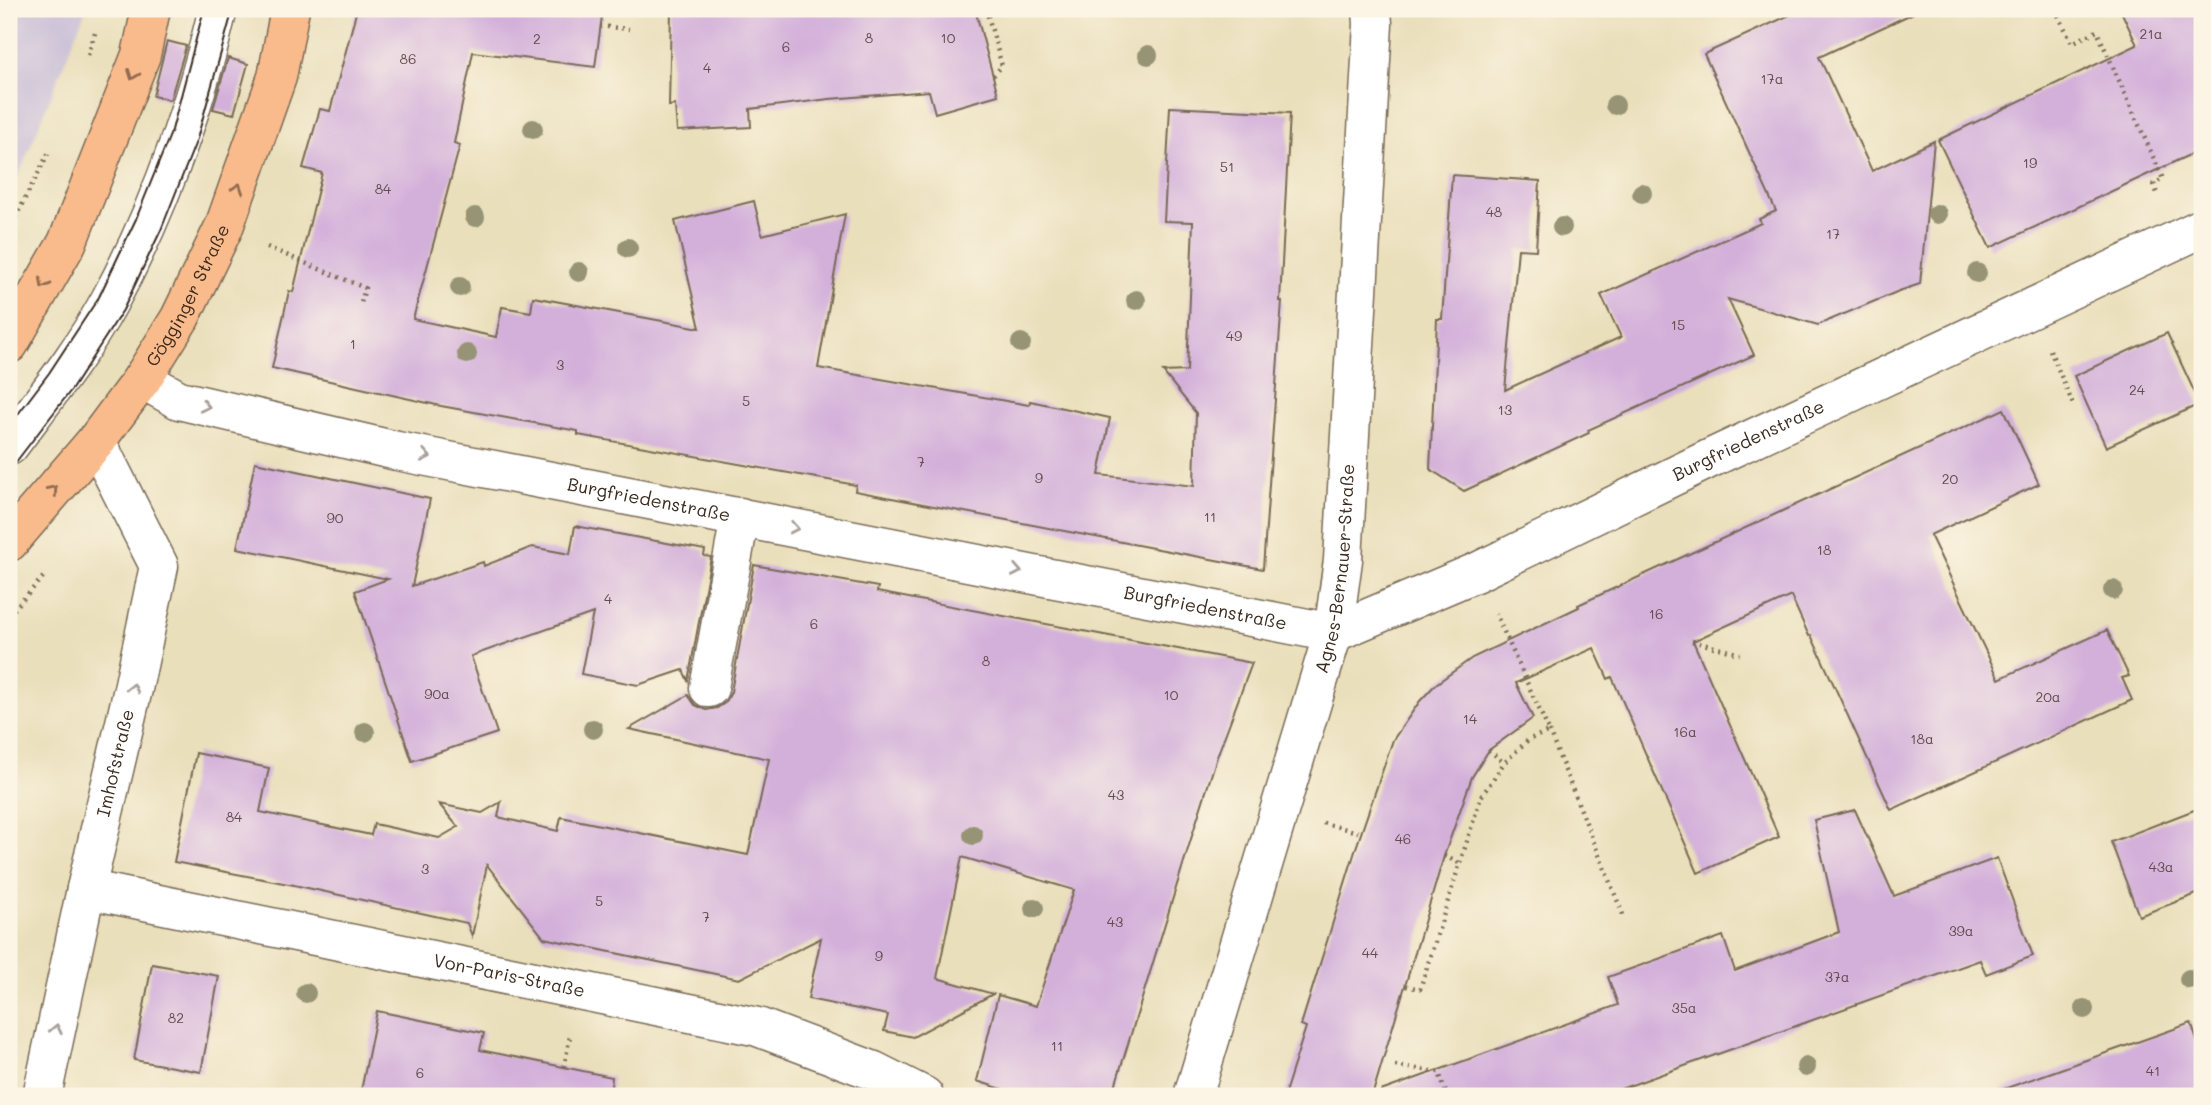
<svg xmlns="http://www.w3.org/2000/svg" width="2211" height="1105" font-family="Mali,sans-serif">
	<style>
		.industrial { fill: #c9bfd7 }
		.building { fill: #d3b0da }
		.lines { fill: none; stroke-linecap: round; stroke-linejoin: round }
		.minor-casing { stroke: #786955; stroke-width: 41 }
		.major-casing { stroke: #786955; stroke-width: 41 }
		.path { stroke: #786955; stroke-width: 4.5; stroke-dasharray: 2 5; stroke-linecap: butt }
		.minor { stroke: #fff; stroke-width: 38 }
		.major { stroke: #fabb8c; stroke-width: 38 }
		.tram { stroke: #3b2a1e; stroke-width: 2 }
		.tree { fill: #969475 }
		.oneway { stroke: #916b50 }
		.oneway2 { stroke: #a79f9a }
		.labels { text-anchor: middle; stroke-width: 6; stroke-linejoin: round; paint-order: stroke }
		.number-label { font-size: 14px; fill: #614c4d }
		.street-label { font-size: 18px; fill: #3b2a1e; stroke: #fcf5e5 }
	</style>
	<rect width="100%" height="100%" fill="#fcf5e5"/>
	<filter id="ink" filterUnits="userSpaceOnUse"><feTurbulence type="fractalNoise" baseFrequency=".0143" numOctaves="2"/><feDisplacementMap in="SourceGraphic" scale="14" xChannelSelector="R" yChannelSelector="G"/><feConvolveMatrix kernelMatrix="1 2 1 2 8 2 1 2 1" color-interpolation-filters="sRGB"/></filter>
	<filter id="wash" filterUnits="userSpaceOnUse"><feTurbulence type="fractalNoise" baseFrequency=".00686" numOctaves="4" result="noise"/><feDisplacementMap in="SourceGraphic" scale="28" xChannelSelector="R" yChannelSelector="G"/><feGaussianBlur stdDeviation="1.57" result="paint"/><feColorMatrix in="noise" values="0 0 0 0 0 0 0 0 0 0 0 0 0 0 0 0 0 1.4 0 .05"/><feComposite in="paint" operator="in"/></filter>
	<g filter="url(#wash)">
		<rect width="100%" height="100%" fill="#eadfbb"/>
		<path class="industrial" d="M9,9H86L9,200Z"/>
		<g id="blocks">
			<g class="building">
				<path d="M357,9H603L595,67L473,52L454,143L460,145L413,319L496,337L502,307L531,312L533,297L700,328L675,221L754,201L762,235L845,214L818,368L1029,405L1030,401L1110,418L1099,475L1194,486L1196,413L1163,372L1187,371L1193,222L1164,221L1170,107L1290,113L1280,301H1282L1263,569L855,491L856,485L578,435V431L441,406L272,368L289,291L293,292L322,173L303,168L320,109L330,111Z"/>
				<path d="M671,9H975L998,95L935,113L929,91L829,99L750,109L751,127L677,131L675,105L669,106Z"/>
				<path d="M1803,9H1922L1819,57L1872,171L1934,141L1920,284L1899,291L1818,325L1728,299L1754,355L1588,430L1589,433L1464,491L1430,469L1437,319H1442L1452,175L1540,181L1536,250L1518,249L1505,390L1621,337L1601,295L1761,223L1759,219L1776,211L1704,54Z"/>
				<path d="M2120,9H2202V149L1990,248L1938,140L2137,45Z"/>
				<path d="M167,41L186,46L170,100L153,96Z"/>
				<path d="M228,58L248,64L234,114L213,109Z"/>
				<path d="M2167,333L2200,404L2106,447L2074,376Z"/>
				<path d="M2004,409L2039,484L1930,535L1999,679L2107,630L2129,676L2122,678L2132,700L1891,810L1811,635L1809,636L1791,596L1693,641L1779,837L1698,873L1612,677L1608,679L1594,648L1516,683L1533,718L1489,750L1472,777L1444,856L1372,1096H1284L1306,1027L1301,1025L1356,848L1393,740L1420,701L1436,684L1472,658L1579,607L1578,605Z"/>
				<path d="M255,462L430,499L412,586L483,562L484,566L532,547L570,554L575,526L705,550L704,556L711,557L688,681L683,670L638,685L581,674L593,613L471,656L497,733L412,761L355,591L388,579L237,548Z"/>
				<path d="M754,565L878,587L877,592L1252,663L1218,754L1195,826L1112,1096H1024L977,1081L998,995L1036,1006L1074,890L962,857L937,978L993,994L913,1037L884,1031L888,1015L808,999L821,938L739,979L544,938L487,865L472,936L467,923L294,885L174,862L196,753L269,768L260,812L371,835L374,824L439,838L458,827L439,804L482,813L501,802L498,817L558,831L561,817L748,855L769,759L629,729L688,695L695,705L706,710L717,708L726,702L731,692Z"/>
				<path d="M2202,807V892L2139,916L2111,842Z"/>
				<path d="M1855,810L1894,896L1997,858L2033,956L1986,974L1980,960L1601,1096H1382L1381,1091L1618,1005L1608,977L1723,936L1735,971L1839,932L1814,820Z"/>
				<path d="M152,964L219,976L201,1072L134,1060Z"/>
				<path d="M377,1011L484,1033L480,1050L612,1077L610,1096H360Z"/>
				<path d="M2191,1023L2202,1055V1086L2173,1096H2002L2001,1090Z"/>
			</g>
		</g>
	</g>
	<g filter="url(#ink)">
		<use href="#blocks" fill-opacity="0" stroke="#786955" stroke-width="2"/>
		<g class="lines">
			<defs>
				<g id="minor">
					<path id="s1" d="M142,379L179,400L397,451L1333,633L1477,572L1709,459L2202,228"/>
					<path d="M9,446C44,399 81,353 109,302C159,210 194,110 218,9"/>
					<path d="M709,688L740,517"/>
					<path id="s2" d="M86,889L758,1027L874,1071L924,1096"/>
					<path id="s3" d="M42,1096L86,889L133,689L159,566L96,441"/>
					<path id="s4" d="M1193,1096L1333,633L1343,560L1373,24L1372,9"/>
				</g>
				<g id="major">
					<path d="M9,344L67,243L141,55L151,9"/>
					<path id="s5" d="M9,542L96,441L142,379L180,318L224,227L277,77L290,9"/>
				</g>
			</defs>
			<use href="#minor" class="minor-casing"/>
			<use href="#major" class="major-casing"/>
			<g class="path">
				<path d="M986,9L1002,66L993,76"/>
				<path d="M2055,9L2072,43L2097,31L2163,179L2154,184L2158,196"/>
				<path d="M600,26L629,29"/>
				<path d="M88,55L96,30"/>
				<path d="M9,230L50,150"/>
				<path d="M267,247L365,288L360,307"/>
				<path d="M2050,350L2074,407"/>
				<path d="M9,615L44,576"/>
				<path d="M1692,641L1740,654"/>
				<path d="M1549,731L1624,917"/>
				<path d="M1489,750L1504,763"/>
				<path d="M1323,823L1358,832"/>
				<path d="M1444,856L1459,863"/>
				<path d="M1406,986L1420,989L1481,797L1504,763L1528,740L1549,731L1496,614"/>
				<path d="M1395,1066L1439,1072L1447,1096"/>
				<path d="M564,1067L570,1036"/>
			</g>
			<use href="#minor" class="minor"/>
			<use href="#major" class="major"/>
			<g class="tram">
				<path d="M9,426L49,373L99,297L136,219L172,130L204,9"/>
				<path d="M9,471L72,389L123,310L161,230L197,139L233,9"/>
			</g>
		</g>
		<g class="tree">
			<circle cx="1148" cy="55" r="10"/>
			<circle cx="1615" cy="105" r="10"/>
			<circle cx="533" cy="129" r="10"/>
			<circle cx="1642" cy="193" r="10"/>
			<circle cx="1937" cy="214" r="10"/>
			<circle cx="475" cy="217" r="10"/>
			<circle cx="1562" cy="227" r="10"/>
			<circle cx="628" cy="248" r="10"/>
			<circle cx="579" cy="272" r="10"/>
			<circle cx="1977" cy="273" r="10"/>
			<circle cx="460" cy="287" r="10"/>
			<circle cx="1136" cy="300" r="10"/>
			<circle cx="1021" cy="343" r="10"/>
			<circle cx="467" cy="354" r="10"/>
			<circle cx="2113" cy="590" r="10"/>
			<circle cx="593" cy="729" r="10"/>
			<circle cx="365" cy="732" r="10"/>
			<circle cx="973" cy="835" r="10"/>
			<circle cx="1034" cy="908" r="10"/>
			<circle cx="2189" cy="979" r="10"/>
			<circle cx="306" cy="993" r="10"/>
			<circle cx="2084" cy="1009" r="10"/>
			<circle cx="1806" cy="1067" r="10"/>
		</g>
		<defs><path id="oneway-chevron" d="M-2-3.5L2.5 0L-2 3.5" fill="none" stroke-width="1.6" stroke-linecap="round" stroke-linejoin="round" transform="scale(1.75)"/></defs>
		<g class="oneway">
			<use href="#oneway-chevron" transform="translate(133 75) rotate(111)"/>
			<use href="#oneway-chevron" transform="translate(238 188) rotate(-71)"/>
			<use href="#oneway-chevron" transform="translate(44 284) rotate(119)"/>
			<use href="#oneway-chevron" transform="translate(53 490) rotate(-49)"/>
		</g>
		<g class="oneway2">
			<use href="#oneway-chevron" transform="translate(205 406) rotate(13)"/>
			<use href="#oneway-chevron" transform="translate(426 456) rotate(11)"/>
			<use href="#oneway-chevron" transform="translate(794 528) rotate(11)"/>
			<use href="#oneway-chevron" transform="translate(1017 571) rotate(11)"/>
			<use href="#oneway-chevron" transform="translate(133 688) rotate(-77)"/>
			<use href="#oneway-chevron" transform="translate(56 1029) rotate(-78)"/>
		</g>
	</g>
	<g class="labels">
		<g class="number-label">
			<text x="2151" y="39">21a</text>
			<text x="869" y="43">8</text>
			<text x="948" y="43">10</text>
			<text x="537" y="44">2</text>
			<text x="786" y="52">6</text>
			<text x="408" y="64">86</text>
			<text x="707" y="73">4</text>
			<text x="1772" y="84">17a</text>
			<text x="2030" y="168">19</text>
			<text x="1227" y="172">51</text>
			<text x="383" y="194">84</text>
			<text x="1494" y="217">48</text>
			<text x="1833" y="239">17</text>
			<text x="1678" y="330">15</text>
			<text x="1234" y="341">49</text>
			<text x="353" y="349">1</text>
			<text x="560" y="370">3</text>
			<text x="2137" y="395">24</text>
			<text x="746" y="406">5</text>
			<text x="1505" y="415">13</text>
			<text x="921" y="467">7</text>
			<text x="1039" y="483">9</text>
			<text x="1950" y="484">20</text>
			<text x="1210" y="522">11</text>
			<text x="335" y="523">90</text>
			<text x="1824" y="555">18</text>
			<text x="608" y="604">4</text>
			<text x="1656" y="619">16</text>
			<text x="814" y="629">6</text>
			<text x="986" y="666">8</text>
			<text x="437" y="699">90a</text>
			<text x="1171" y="700">10</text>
			<text x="2048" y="702">20a</text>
			<text x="1470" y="724">14</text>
			<text x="1685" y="737">16a</text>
			<text x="1922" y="744">18a</text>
			<text x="1116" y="800">43</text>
			<text x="234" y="822">84</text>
			<text x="1403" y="844">46</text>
			<text x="2161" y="872">43a</text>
			<text x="425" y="874">3</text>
			<text x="599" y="906">5</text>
			<text x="706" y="922">7</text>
			<text x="1115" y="927">43</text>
			<text x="1961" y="936">39a</text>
			<text x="1370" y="958">44</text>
			<text x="879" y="961">9</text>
			<text x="1837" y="982">37a</text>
			<text x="1684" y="1013">35a</text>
			<text x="176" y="1023">82</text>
			<text x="1057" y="1051">11</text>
			<text x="2153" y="1076">41</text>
			<text x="420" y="1078">6</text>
		</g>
		<g class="street-label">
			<text dy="6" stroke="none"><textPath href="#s5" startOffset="306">Gögginger Straße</textPath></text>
			<text dy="6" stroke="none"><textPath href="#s1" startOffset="1678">Burgfriedenstraße</textPath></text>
			<text dy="6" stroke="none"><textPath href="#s1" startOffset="523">Burgfriedenstraße</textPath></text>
			<text dy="6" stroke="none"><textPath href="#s4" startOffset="548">Agnes-Bernauer-Straße</textPath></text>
			<text dy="6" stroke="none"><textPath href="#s1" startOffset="1090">Burgfriedenstraße</textPath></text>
			<text dy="6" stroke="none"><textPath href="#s3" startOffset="341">Imhofstraße</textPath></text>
			<text dy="6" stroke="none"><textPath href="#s2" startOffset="432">Von-Paris-Straße</textPath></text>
		</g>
	</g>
	<rect width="2211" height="1105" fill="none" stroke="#fcf5e5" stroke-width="35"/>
</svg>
